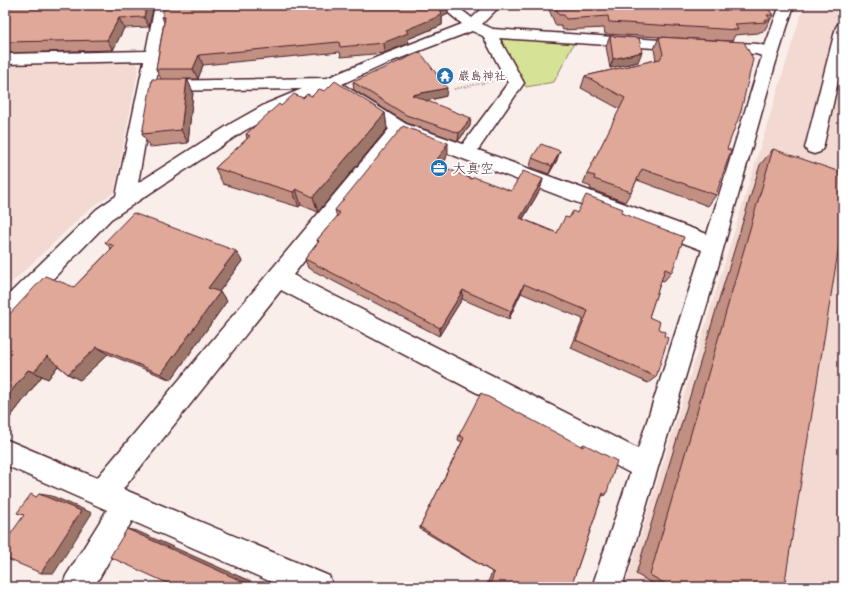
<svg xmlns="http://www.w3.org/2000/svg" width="848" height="592" font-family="'Gochi Hand','Klee One',sans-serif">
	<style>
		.built { fill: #f2d9d1 }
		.green { fill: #d6e295; stroke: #908060 }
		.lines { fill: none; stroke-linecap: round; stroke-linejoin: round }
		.minor-casing { stroke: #4a1f2b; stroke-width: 3 }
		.path { stroke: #4a1f2b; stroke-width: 2; stroke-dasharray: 0.5 2; stroke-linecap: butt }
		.minor { fill: #fff; fill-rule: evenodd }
		.wall { fill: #c19083; stroke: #4a1f2b }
		.shaded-wall { fill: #9d766a; stroke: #4a1f2b }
		.building { fill: #e0a898; stroke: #4a1f2b }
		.labels { text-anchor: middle; stroke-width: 4; stroke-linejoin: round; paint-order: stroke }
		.far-poi-label { font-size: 12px; fill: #4a1f2b; stroke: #fff; text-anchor: start }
		.poi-label { font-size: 14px; fill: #4a1f2b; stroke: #fff; text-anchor: start }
	</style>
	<rect width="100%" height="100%" fill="#f9eeea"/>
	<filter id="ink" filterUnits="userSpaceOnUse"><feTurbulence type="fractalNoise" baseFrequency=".025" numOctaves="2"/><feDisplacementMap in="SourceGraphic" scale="8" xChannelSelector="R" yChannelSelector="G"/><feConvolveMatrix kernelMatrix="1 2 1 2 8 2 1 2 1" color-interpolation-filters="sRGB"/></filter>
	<g filter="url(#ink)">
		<g class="built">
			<path d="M804,5H843V587H625Z"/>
			<path d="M134,62L139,66L114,192L86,212L5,289V64Z"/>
		</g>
		<path class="green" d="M501,37L574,43L554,82L526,87L499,41Z"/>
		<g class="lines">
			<defs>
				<g id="minor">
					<path d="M155,5H169L156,81L327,78L380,56L462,24L439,5H455L472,18L486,5H501L482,24L493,29L691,42L694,45L691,48L686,50L499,38L524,83L478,150L707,234L762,56L756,54L718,52L713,50L710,47L713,44L718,42L758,44L765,46L780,5H794L775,65L712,288L622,587H592L630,473L281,290L123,489L329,576L333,587H283L132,521L94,587H62L66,576L107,510L5,465V439L97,478L389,129L329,90L278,112L244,131L111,219L13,320L5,323V298L97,209L116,196L144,61L5,64V54L146,51ZM472,31L483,36L508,83L463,144L406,124L342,84L390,62ZM302,89L266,104L232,123L138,183L154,91ZM403,136L702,250L638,449L293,275Z"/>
					<path d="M843,23V59L823,148L820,152L814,154L808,152L805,148L836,27L838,24Z"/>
				</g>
			</defs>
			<use href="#minor" class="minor-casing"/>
			<path class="path" d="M454,89L493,81"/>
			<use href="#minor" class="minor"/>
		</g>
		<g class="wall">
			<path d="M5,5H154L149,27L124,28L113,50L5,53Z"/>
			<path d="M457,5H470L462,8Z"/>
			<path d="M547,5H765L773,15L764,31L760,32L758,33L735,35L732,41L605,34L604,28L563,30L561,26H556Z"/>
			<path d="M448,14L442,17V25L408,39L409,43L384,53L341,57L340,52L203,65L198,79H187L193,92L188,143L150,147L142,134L161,79L156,69L164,22L162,17Z"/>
			<path d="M610,36L638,62L610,68L606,46Z"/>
			<path d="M659,37L727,149L716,195L708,206L637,180L631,192L625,202L590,189L591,187L583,184L587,174L620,109L581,88L585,76L656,60L654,49Z"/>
			<path d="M353,82L446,96L426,101L470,126L458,141L407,123L354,90Z"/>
			<path d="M312,96L385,113L387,129L318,212L301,205L299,207L223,184L215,168L247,139L246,134L281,106L303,98Z"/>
			<path d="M773,149L784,587H658L636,574L760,165Z"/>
			<path d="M448,155L446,157V159L440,166L472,179L511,191L543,179L540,190L523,219L557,233L569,218L577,213H621L672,272L664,281L661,280L649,317L664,336L656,377L648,383L571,348L583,319L521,293L509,319L462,299L439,336L308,268L305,259L318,243L317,240L337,217L335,210Z"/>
			<path d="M532,158L557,160L549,174L530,167Z"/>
			<path d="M105,242L242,261L219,292H220L227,301L171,380L108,354L80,380L68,374L58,366L48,379L42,376L5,424V319L74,287L111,249Z"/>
			<path d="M459,435L581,446L584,444L606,495L602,496L571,587H486L492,572L420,529V527L462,442L458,440Z"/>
		</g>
		<g class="shaded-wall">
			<path d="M147,5H154L149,27L144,17Z"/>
			<path d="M447,5H448V14L442,17V25L408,39L409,43L384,53L383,43L406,30L440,8Z"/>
			<path d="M462,5H470L462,8Z"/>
			<path d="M119,18L124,28L113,50L107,40Z"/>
			<path d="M642,52L638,62L610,68L613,59Z"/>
			<path d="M199,55L203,65L198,79L193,69Z"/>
			<path d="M187,79L193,92L188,143L181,130Z"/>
			<path d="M447,88L446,96L413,104L412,95Z"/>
			<path d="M385,113L387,129L318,212L313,197Z"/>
			<path d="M471,118L470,126L458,141L459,133Z"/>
			<path d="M448,143V155L446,157V159L434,174V163Z"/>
			<path d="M560,151L557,160L549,174L552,166Z"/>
			<path d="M543,179L540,190L517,228L520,218Z"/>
			<path d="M296,189L301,205L299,207L293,192Z"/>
			<path d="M236,251L242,261L215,297L208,288Z"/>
			<path d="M524,284L521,293L509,319L511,311Z"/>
			<path d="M463,290L462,299L439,336L440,328Z"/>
			<path d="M220,292L227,301L171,380L161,374Z"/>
			<path d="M97,347L108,354L80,380L68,374Z"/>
			<path d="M47,356L60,363L48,379L34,372Z"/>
			<path d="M28,370L42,376L5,424V399Z"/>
			<path d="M39,494L52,496L92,513L54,573H41Z"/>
			<path d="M127,529L137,531L252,582L250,587H251H244Z"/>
		</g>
		<g class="building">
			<path d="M5,5H147L144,17L119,18L107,40L5,42Z"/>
			<path d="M164,5H447L440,8L442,15L406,30L408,33L383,43L340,47L339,42L199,55L193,69H156L165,17H162Z"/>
			<path d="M555,5H765L773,15H767L771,20H764L766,22L735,24L738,30L609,22L608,16L566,19L564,15H559Z"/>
			<path d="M610,36L639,38L642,52L613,59Z"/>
			<path d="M659,37L744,42L753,59L741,111L727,149L731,150L716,195L642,169L631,192L594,179L595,176L587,174L625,98L585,76L660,59L663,54Z"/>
			<path d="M420,52L447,88L412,95L471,118L459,133L406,115L353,82Z"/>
			<path d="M152,79H187L181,130L142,134Z"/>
			<path d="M335,81L385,113L313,197L296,189L293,192L215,168L250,136L246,134L279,104L281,106L294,94L303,98L307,94L312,96L319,89L325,91Z"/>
			<path d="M403,126L448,143L445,147L446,148L434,163L472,179L474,177L511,191L523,171L543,179L520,218L557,233L565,217L569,218L573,211L577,213L586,195L623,209L621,213L684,237L672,272L665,269L649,317L660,322L658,328L665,332L664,336L668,338L656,377L576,340L588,311L524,284L511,311L463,290L440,328L305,259L319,241L317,240L340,213L335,210Z"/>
			<path d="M541,144L560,151L552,166L532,158Z"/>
			<path d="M773,149L843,173V221L784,587H671L650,575Z"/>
			<path d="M133,213L236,251L208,288L220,292L161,374L97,347L68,374L47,356L34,372L28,370L5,399V319L45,276L74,287L114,246L105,242Z"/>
			<path d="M481,393L583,447L584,444L617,461L606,495L603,493L571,587H489L494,573L420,527L464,438L459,435Z"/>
			<path d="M31,494L36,497L39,494L81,511L41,573L5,558V542L24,515L17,513Z"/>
			<path d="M127,529L246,583L244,587H176L110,557Z"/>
		</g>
	</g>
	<defs>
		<symbol id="temple-disc" viewBox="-11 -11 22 22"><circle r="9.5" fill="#1f6fb2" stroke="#fff"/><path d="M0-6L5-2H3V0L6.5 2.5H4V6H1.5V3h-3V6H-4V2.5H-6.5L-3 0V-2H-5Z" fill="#fff"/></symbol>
		<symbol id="office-disc" viewBox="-11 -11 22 22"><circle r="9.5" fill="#1f6fb2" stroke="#fff"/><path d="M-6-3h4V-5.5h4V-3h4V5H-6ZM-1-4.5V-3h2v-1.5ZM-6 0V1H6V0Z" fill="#fff"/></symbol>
	</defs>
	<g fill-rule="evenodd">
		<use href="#temple-disc" x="435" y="66" width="20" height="20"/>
		<use href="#office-disc" x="429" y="158" width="20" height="20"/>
	</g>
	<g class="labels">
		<g class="far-poi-label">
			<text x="458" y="80">巌島神社</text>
		</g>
		<g class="poi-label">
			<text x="452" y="173">大真空</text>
		</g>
	</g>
	<rect width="848" height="592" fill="none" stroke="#fff" stroke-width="20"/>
	<rect x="10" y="10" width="828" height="572" fill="none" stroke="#4a1f2b" stroke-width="1.5" filter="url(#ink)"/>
</svg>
